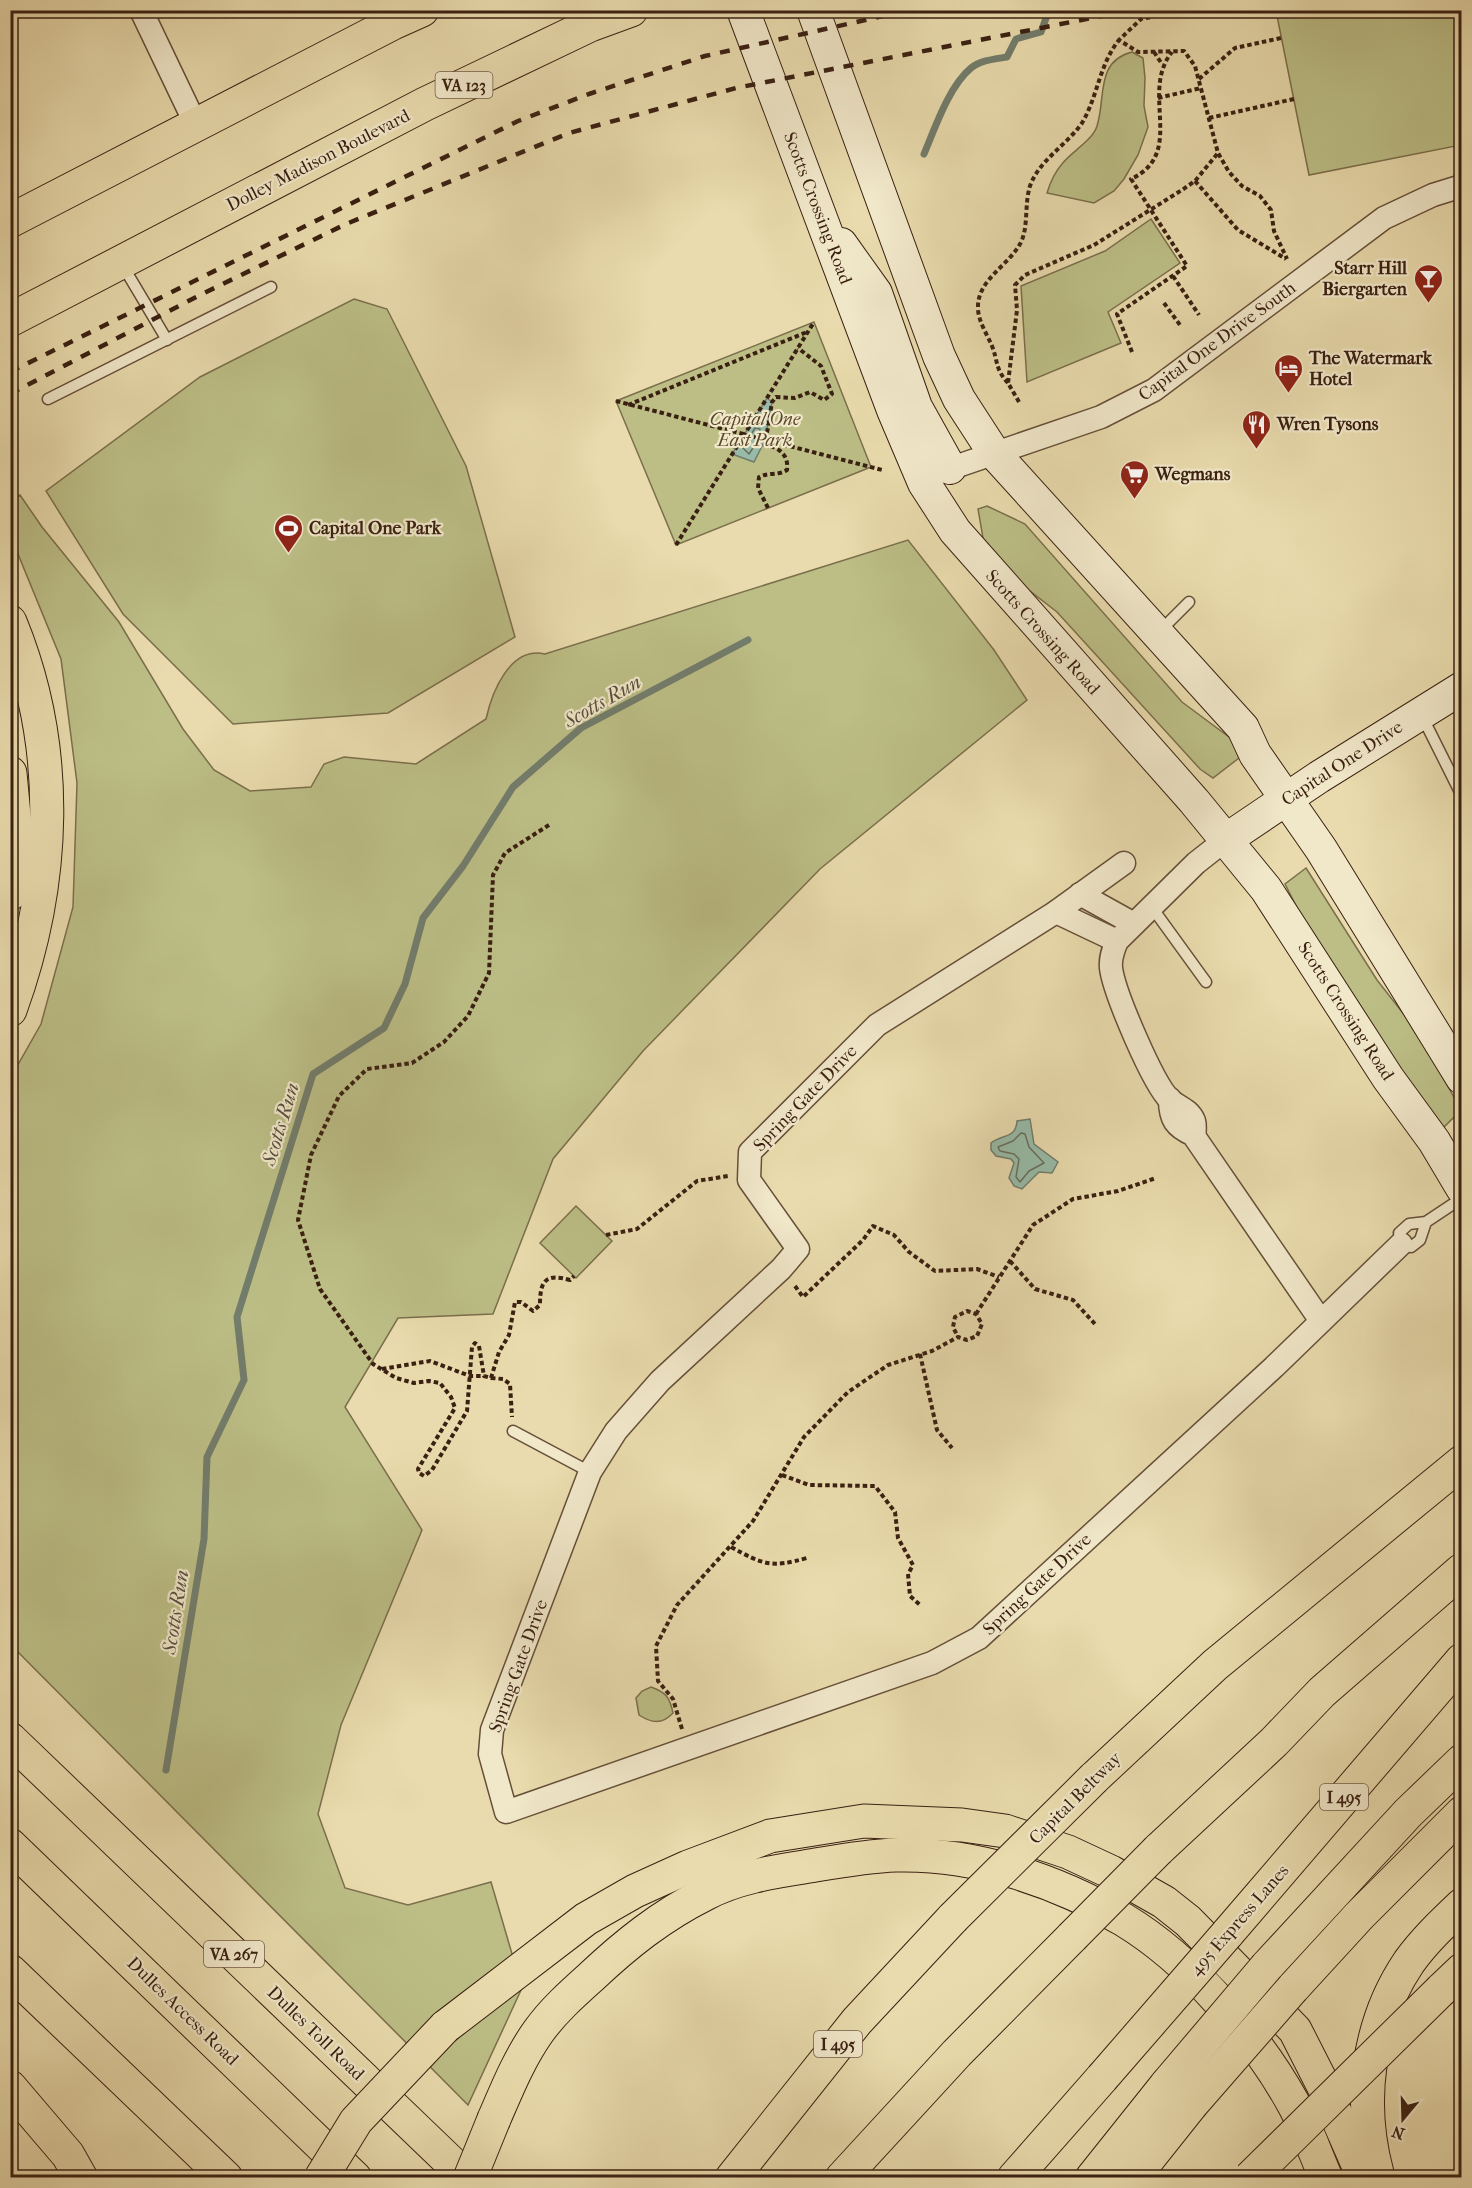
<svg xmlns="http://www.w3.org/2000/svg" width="1472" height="2188" font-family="'IM FELL French Canon',serif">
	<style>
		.green { fill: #bcbe86; stroke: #7b6f4c; stroke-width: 1.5 }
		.water { fill: #97bba8; stroke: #727d6c; stroke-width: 1.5 }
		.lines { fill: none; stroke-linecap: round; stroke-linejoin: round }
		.shore { stroke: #686e5d; stroke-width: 1.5 }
		.stream { stroke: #727d6c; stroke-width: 7 }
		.lane-casing { stroke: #664f39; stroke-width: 13 }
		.street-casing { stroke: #664f39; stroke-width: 25 }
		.secondary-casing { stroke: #3a2012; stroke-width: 34 }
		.primary-casing { stroke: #3a2012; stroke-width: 35 }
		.highway-casing { stroke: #3a2012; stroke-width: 35 }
		.path { stroke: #3a2012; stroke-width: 4; stroke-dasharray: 4.5 3; stroke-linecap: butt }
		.lane { stroke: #f1e8ca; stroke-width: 10 }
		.street { stroke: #f1e8ca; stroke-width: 22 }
		.secondary { stroke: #f1e8ca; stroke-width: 32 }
		.primary { stroke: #e9dbad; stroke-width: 33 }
		.highway { stroke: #e9dbad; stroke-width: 33 }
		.rail { stroke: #3a2012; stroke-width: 4.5; stroke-dasharray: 10 10; stroke-linecap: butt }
		.highway-bridge-casing { stroke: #3a2012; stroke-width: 35; stroke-linecap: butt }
		.highway-bridge { stroke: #e9dbad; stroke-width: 33 }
		.labels { text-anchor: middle; stroke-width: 4.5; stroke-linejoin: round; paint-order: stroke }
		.shield { fill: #f1e8ca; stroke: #715c49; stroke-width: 1.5 }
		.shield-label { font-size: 16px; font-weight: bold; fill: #3a2012 }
		.street-label { font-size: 18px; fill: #3a2012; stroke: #f1e8ca }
		.poi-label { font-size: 18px; font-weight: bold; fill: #3a2012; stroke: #f1e8ca; text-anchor: start }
		.park-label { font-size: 18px; font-style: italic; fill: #5a482f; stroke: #f1e8ca }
		.water-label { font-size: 20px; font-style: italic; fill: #564e3f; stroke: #f1e8ca }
	</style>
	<rect width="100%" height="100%" fill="#e9dbad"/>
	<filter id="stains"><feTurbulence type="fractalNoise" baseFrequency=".00333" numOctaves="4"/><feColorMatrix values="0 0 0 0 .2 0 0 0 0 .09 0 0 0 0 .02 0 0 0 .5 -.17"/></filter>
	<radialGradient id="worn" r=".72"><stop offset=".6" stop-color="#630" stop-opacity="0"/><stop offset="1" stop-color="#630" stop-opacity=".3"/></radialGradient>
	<g class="green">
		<path d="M1276,11H1461V145L1309,175Z"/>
		<path d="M1132,52L1143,58L1145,78L1144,106L1148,127L1138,155L1124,179L1114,191L1094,203L1047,193C1050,183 1054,173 1062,164C1071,152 1093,140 1097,126C1106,99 1095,61 1132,52Z"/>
		<path d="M1151,219L1180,263L1108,312L1121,343L1027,382L1021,286L1105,251Z"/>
		<path d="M354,299L387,309L466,466L515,637L388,713L233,724L123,614L46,491L200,377Z"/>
		<path d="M814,322L871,467L676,545L616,401Z"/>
		<path d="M20,495L42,527L119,622L183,729L214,770L250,791L311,787L324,764L344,757L416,764L486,719C492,692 510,646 545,654L908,540L994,650L1027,700L820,869L643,1051L553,1159L493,1314L398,1318L345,1407L422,1530L341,1725L318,1814L345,1888L408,1905L491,1882L522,1988L468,2105L11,1645V1077L41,1024L73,907L77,783L61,659L11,537V499Z"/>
		<path d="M987,506L1025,524L1182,702L1233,740L1239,758L1213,778L1200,769L1057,612L999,567L983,538L978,509Z"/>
		<path d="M1306,868L1377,980L1417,1031L1461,1110L1442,1129L1315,943L1285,884Z"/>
		<path d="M576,1206L612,1241L576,1278L540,1243Z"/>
		<path d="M651,1687C666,1692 670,1698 673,1713C662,1725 651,1723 639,1715L636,1698L642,1691Z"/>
	</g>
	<g class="water">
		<path d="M767,398L772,402L765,440L754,462L732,454Z"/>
		<path d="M1030,1119L1034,1144L1058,1162L1052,1173L1039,1172L1022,1189L1014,1186L1009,1178L1014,1163L1011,1159L996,1156L991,1150V1143C1002,1134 1016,1139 1017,1121Z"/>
	</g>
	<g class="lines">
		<g class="shore">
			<path d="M755,428L760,429L759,439L749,454L743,448Z"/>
			<path d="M1021,1133L1025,1134L1029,1147L1044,1163L1029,1171L1020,1182L1016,1177L1019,1159L1014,1154L1000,1151L998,1147L1013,1141Z"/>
		</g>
		<g class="stream">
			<path d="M924,154C935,128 949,86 971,68C981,60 995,59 1007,57L1016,39L1041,32L1049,10"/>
			<path d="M166,1770L204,1539L207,1457L244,1380L237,1317L313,1074L384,1028L405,984L423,918L463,866L513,787L581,728L748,640"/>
		</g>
		<defs>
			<g id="lane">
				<path d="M123,266L167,340"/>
				<path d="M48,399L271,287"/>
				<path d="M1159,632L1189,602"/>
				<path d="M1422,716L1459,790"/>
				<path d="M1151,906L1206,982"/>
				<path d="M1426,1222L1420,1240L1411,1247L1401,1244L1399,1233L1409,1224L1426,1222L1462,1198"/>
				<path d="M513,1431L590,1472"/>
			</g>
			<g id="street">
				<path d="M141,10L196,125"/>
				<path d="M937,473L1101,417L1154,390L1384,218L1433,195L1462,186"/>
				<path d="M1224,841L1196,863L1117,941C1113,950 1110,958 1111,968C1114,992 1153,1084 1170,1100C1178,1107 1189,1109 1194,1121C1196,1127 1193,1133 1196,1139L1321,1321"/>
				<path d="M1124,863L1056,912L877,1025L750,1152L749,1180L798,1249L781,1269L660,1381L616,1431L590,1472L492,1730L490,1754L506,1812L932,1663L979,1638L1274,1367L1401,1244"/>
				<path d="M1080,894L1134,924"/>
				<path d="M1056,912L1117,941"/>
				<path d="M1170,1099C1170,1119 1175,1127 1194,1135"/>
			</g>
			<g id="secondary">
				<path d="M743,10L893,410L924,483L955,531L1194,801L1266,889L1388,1078L1434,1141L1462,1188"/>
				<path d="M813,10L939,356L959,399L994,453L1243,728L1255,754L1321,849L1462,1078"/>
				<path d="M841,244L876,293L916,407L950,468"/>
				<path d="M1224,841L1319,777L1462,688"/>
			</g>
			<g id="primary">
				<path d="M10,221L393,23L422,10"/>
				<path d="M10,320L425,104L590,25L631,10"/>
			</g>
			<g id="highway">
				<path d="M10,622C62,748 56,884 10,1010"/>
				<path d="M10,773L16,837L10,894"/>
				<path d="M10,1739L467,2178"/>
				<path d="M1094,1778L1215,1665L1462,1462"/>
				<path d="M10,1845L355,2178"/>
				<path d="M1158,1850L1274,1742L1322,1692L1462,1570"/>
				<path d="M1227,1934L1462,1660"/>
				<path d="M1267,1966L1408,1813L1462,1761"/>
				<path d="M10,1971L226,2178"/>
				<path d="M1293,1988L1359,1916L1462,1813"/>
				<path d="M1441,1990L1462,1970"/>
				<path d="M445,2027L586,1919L635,1891L688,1867L770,1836L864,1821L962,1825L1005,1831L1068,1852L1111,1872L1164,1902L1188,1921L1295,2030L1324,2087L1364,2178"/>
				<path d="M10,2087L68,2155L81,2178"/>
				<path d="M494,2119C507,2089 519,2059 538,2032C553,2011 572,1994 591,1977C626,1944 661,1916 705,1894C735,1878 771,1872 804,1867C834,1862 865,1856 896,1855C975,1853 1056,1880 1124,1920C1190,1960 1256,2036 1293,2103C1306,2126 1315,2153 1326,2178"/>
				<path d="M1377,2173C1358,2103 1367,2024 1409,1962C1424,1941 1443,1923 1462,1905"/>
				<path d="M732,2178L857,2021L953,1918"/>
				<path d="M842,2178L957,2053L1072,1937"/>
				<path d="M1014,2178L1102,2078"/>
				<path d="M1092,2178L1167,2084"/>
				<path d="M1133,2178L1191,2105"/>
			</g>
		</defs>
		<use href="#lane" class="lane-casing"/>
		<use href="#street" class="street-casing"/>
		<use href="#secondary" class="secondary-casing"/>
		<use href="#primary" class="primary-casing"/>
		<use href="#highway" class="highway-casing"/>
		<g class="path">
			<path d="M1187,10L1141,19L1119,40L1138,52L1184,51L1195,66L1218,153L1229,172L1242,186L1260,196L1271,210L1274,231L1287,259"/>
			<path d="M1154,52L1162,64"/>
			<path d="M1199,79L1235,48L1281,38"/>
			<path d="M1158,98L1201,88"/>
			<path d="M1209,118L1294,99"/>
			<path d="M1195,181L1238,230L1286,259"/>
			<path d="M1173,276L1199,315"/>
			<path d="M1164,303L1180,325"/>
			<path d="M1132,352L1117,314L1187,266L1131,179C1187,153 1139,93 1172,52"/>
			<path d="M1008,383C995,369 998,361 992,346C987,334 978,321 978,308C977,280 1008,266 1020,244C1029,228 1024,205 1030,186C1039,160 1067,145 1082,123C1098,96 1099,65 1119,40"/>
			<path d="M616,401L882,470"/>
			<path d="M1019,402L1008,383L1017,310L1015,285L1025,275L1094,245L1182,190L1195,181L1218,153"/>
			<path d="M628,405L807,332"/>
			<path d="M768,508L758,488L759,477C769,472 777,476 787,470C789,455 779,447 765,445L772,402L776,397L795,398L810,392L824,400L832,394L821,366L798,348"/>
			<path d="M676,545L814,322"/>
			<path d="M549,825L505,853L493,875L489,973L468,1016L444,1042L412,1063L367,1069L339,1096L311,1155L298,1220L320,1289L373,1364L396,1378L414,1383L429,1381L440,1383L451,1397L455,1408L418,1469L419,1473L424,1476L432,1470L467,1411L472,1347L475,1343L479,1346L484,1376L491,1378L499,1352L509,1335L515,1302H521L533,1311L540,1305C540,1281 545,1273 570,1280L574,1276"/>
			<path d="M606,1235L637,1229L697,1181L728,1176"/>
			<path d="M1010,1261L1035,1289L1073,1300L1095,1324"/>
			<path d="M795,1286L803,1297L863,1240L873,1226L894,1235L909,1252L935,1271L977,1269L999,1277"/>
			<path d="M976,1314L1033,1225L1073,1199L1118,1191L1156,1178"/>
			<path d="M920,1354L937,1430L952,1448"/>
			<path d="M382,1369L430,1361L470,1376H484"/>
			<path d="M491,1378L503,1379L510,1384L512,1417"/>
			<path d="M782,1475L809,1485L875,1486L895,1512L898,1538L913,1565L908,1574L910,1596L920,1605"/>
			<path d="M731,1547C764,1565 771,1568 807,1558"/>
			<path d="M682,1729L673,1699L658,1681L656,1646L677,1605L753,1521L804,1437L848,1392L888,1365L932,1351L958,1337L967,1340L977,1336L982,1324L976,1314L967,1311L955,1317L953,1327L958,1337"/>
		</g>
		<use href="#lane" class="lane"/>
		<use href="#street" class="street"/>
		<use href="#secondary" class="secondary"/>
		<use href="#primary" class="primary"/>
		<use href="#highway" class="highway"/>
		<g class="rail">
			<path d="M10,372L518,121L589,94L705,56L910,10"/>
			<path d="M10,394L198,296L346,224L569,133L736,88L1132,10"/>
		</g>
		<defs>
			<g id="highway-bridge">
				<path d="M953,1918L1094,1778"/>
				<path d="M1072,1937L1158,1850"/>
				<path d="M1102,2078L1227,1934"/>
				<path d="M1167,2084L1267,1966"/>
				<path d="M1191,2105L1293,1988"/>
				<path d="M321,2178L356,2121L445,2027"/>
				<path d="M470,2178L494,2119"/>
				<path d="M1250,2178L1441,1990"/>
			</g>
		</defs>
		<use href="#highway-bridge" class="highway-bridge-casing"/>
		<use href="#highway-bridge" class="highway-bridge"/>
	</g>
	<defs>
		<symbol id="bar-pin" viewBox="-11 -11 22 30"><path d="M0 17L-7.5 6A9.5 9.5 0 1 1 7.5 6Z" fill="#8f2418" stroke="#f1e8ca"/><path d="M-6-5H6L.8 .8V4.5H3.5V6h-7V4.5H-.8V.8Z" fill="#fff"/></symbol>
		<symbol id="hotel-pin" viewBox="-11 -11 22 30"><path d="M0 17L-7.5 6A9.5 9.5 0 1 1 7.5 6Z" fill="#8f2418" stroke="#f1e8ca"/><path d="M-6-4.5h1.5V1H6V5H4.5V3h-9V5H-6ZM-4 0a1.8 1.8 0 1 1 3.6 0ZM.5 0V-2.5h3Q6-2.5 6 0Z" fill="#fff"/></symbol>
		<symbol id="restaurant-pin" viewBox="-11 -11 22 30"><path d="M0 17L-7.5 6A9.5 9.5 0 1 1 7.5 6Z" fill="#8f2418" stroke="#f1e8ca"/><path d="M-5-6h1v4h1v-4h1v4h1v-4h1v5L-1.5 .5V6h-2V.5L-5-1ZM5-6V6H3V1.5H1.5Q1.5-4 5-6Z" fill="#fff"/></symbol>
		<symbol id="supermarket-pin" viewBox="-11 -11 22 30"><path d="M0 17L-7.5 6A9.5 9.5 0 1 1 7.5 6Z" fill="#8f2418" stroke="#f1e8ca"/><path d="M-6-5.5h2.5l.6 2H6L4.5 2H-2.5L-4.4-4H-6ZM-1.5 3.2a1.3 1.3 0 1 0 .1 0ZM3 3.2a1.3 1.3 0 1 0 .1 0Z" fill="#fff"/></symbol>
		<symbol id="stadium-pin" viewBox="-11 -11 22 30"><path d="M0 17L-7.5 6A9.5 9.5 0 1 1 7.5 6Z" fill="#8f2418" stroke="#f1e8ca"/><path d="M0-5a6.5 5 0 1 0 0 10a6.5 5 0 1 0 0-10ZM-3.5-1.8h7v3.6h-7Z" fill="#fff"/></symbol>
	</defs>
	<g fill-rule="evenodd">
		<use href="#bar-pin" x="1412" y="262" width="33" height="45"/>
		<use href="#hotel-pin" x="1272" y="352" width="33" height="45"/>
		<use href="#restaurant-pin" x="1240" y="408" width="33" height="45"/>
		<use href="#supermarket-pin" x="1118" y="458" width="33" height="45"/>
		<use href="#stadium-pin" x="272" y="512" width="33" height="45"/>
	</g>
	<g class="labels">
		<g class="shield">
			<rect x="435.5" y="72" width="57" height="26" rx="4.5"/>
			<rect x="1320" y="1784" width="48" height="26" rx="4.5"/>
			<rect x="204" y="1941" width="60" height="26" rx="4.5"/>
			<rect x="814" y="2031" width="48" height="26" rx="4.5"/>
		</g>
		<g class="shield-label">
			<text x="464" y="91">VA 123</text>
			<text x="1344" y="1803">I 495</text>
			<text x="234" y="1960">VA 267</text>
			<text x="838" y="2050">I 495</text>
		</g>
		<g class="street-label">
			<text transform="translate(318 160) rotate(-27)" y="6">Dolley Madison Boulevard</text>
			<text transform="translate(818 208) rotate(69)" y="6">Scotts Crossing Road</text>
			<text transform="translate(1217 341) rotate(-36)" y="6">Capital One Drive South</text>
			<text transform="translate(1043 632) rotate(48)" y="6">Scotts Crossing Road</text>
			<text transform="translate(1342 763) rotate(-33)" y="6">Capital One Drive</text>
			<text transform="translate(1346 1011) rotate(57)" y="6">Scotts Crossing Road</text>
			<text transform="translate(805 1098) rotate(-46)" y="6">Spring Gate Drive</text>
			<text transform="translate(1037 1584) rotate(-43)" y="6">Spring Gate Drive</text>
			<text transform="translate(518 1666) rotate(-70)" y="6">Spring Gate Drive</text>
			<text transform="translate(1075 1798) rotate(-45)" y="6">Capital Beltway</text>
			<text transform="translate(1239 1920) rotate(-49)" y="6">495 Express Lanes</text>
			<text transform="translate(183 2011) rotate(44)" y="6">Dulles Access Road</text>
			<text transform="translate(316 2033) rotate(44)" y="6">Dulles Toll Road</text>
		</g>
		<g class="poi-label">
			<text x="1407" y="274" text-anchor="end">Starr Hill<tspan x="1407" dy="21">Biergarten</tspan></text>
			<text x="1309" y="364">The Watermark<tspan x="1309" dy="21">Hotel</tspan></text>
			<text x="1277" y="430">Wren Tysons</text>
			<text x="1155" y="480">Wegmans</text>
			<text x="309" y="534">Capital One Park</text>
		</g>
		<g class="park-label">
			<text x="755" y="425">Capital One<tspan x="755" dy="21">East Park</tspan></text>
		</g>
		<g class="water-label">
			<text transform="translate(602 701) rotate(-30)" y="7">Scotts Run</text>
			<text transform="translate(280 1124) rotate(-73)" y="7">Scotts Run</text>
			<text transform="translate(175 1612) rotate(-81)" y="7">Scotts Run</text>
		</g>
	</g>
	<rect width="1472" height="2188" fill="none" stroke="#e9dbad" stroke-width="36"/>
	<rect x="12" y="12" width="1448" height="2164" fill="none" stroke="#3a2012" stroke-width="3"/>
	<rect x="18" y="18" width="1436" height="2152" fill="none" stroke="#3a2012" stroke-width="1.5"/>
	<g transform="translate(1403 2119) rotate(199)" stroke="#f1e8ca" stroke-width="4.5" paint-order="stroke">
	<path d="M0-4.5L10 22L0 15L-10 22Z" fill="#3a2012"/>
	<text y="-9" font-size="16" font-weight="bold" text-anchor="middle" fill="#3a2012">N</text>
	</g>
	<rect width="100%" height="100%" filter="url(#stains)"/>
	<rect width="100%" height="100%" fill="url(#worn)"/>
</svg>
